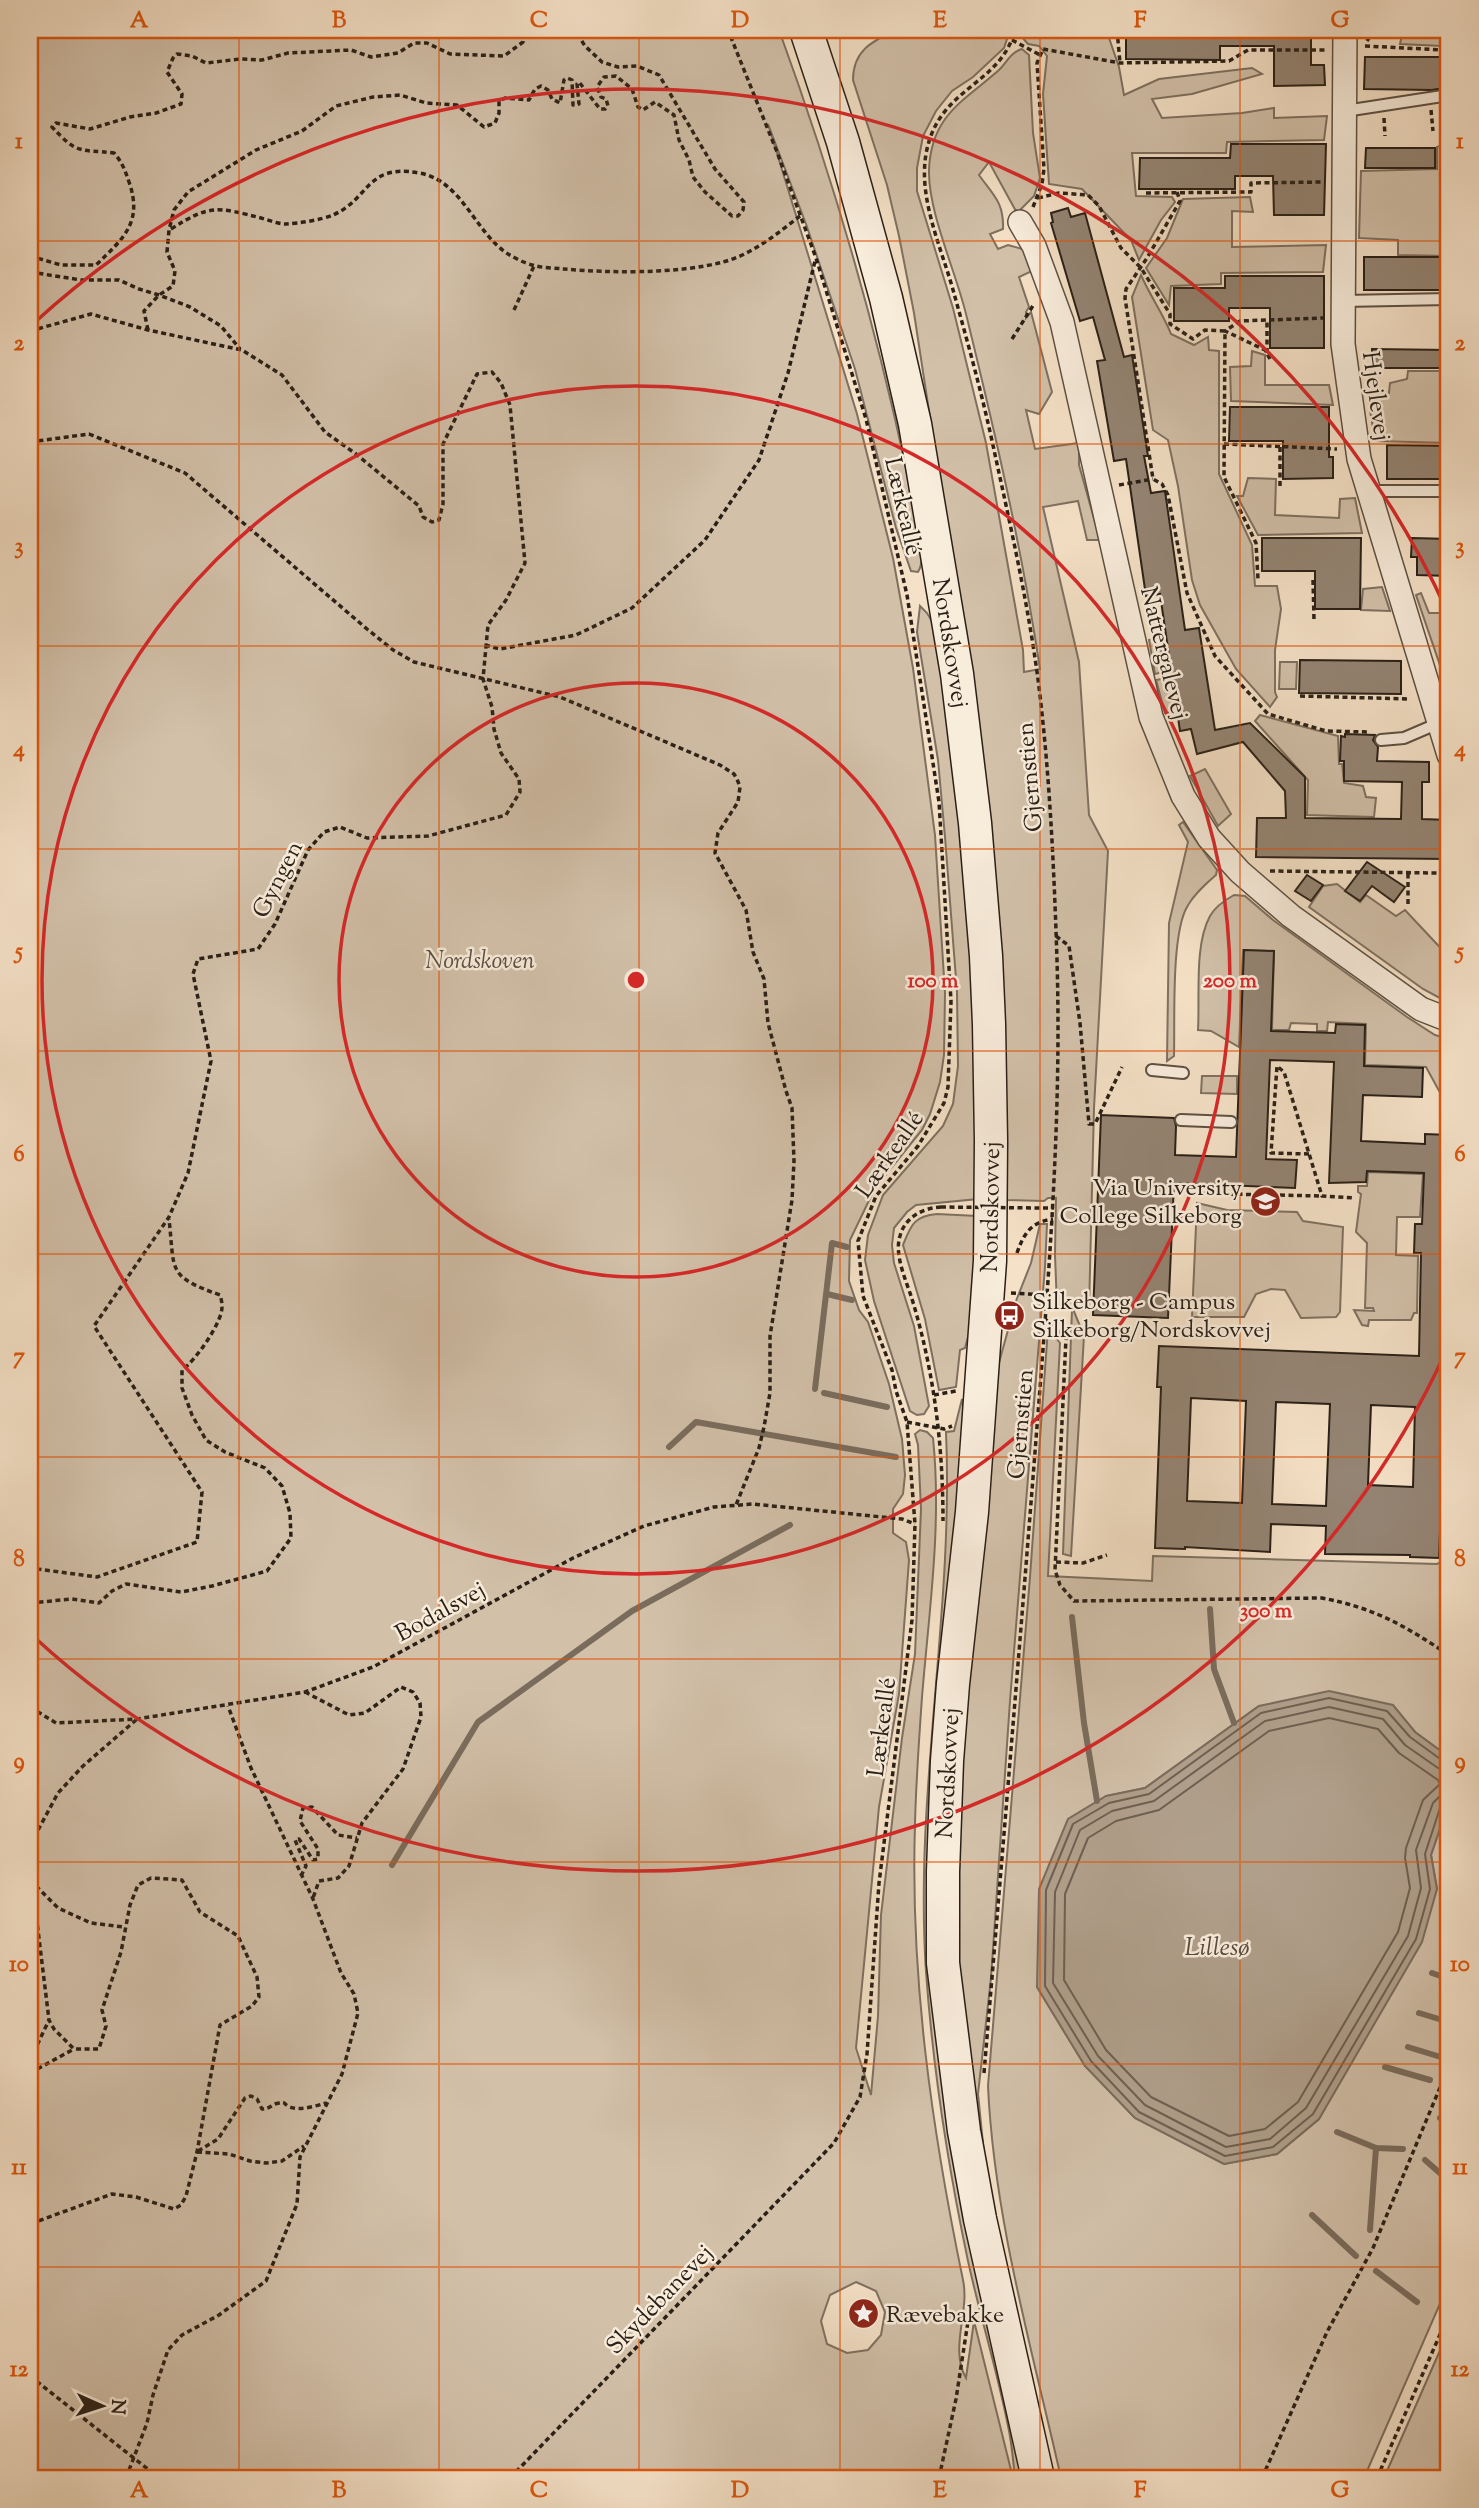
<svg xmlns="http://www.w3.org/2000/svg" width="1479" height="2508" font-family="'Sorts Mill Goudy',serif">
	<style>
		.green { fill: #d2c0a9; stroke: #7e7060; stroke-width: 2; fill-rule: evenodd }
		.water { fill: #b09f8b; stroke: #7a6c5d; stroke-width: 2 }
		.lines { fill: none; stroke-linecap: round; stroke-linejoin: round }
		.shore { stroke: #6d6051; stroke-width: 2 }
		.stream { stroke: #7a6c5d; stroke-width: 6 }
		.building { fill: #948473; stroke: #2a2017; stroke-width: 2; fill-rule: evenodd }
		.lane-casing { stroke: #5d5043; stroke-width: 14 }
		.street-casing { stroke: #5d5043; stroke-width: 26 }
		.secondary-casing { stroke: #2a2017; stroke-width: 35 }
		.path { stroke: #2a2017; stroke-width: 3.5; stroke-dasharray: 5 3.5; stroke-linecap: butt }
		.lane { stroke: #f8ecdb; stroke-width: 10 }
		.street { stroke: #f8ecdb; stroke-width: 23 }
		.secondary { stroke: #f8ecdb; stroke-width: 32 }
		.path-bridge { stroke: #2a2017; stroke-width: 3.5; stroke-dasharray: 5 3.5; stroke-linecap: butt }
		.grid { fill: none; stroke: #de560d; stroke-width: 2; stroke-opacity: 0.55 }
		.ring { fill: none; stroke: #d62828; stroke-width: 3.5 }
		.labels { text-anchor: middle; stroke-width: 5; stroke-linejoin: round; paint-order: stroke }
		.street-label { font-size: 24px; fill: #2a2017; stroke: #f8ecdb }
		.park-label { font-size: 24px; font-style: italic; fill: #5c5043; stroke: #f8ecdb }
		.poi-label { font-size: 24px; fill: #2a2017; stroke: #f8ecdb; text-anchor: start }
		.water-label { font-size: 26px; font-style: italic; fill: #594c40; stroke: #f8ecdb }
		.centre { fill: #d62828; stroke: #f8ecdb; stroke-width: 3.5 }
		.ring-label { font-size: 21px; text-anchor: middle; font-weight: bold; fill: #d62828; stroke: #f8ecdb; stroke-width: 5; stroke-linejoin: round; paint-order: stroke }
		.neatline { fill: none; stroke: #de560d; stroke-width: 2.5 }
		.grid-label { font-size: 23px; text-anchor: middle; font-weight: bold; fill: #de560d }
	</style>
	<rect width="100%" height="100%" fill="#f5e1c7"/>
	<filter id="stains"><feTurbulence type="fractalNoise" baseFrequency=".00286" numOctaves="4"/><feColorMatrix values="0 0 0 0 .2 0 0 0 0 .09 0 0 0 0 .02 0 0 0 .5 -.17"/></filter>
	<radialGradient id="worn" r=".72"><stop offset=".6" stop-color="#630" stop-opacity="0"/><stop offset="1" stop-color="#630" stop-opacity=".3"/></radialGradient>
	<g class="green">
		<path d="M30,30H779C832,175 875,322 907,473C912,496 930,553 918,572L911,571L896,528L855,369L806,224L768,124L857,414L893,558L913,668L935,835L945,993L944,1055L940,1082L930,1114L922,1130L875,1188L850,1240L849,1281L859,1310L868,1322L889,1384L902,1439L905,1475L903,1494L893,1509V1533L906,1542L909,1560L899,1694L879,1807L856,2048L871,2095L878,2016L881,1915L902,1738L915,1654L921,1509L918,1445L915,1434L920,1430L927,1432L933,1438C942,1525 929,1611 922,1697C919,1739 916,1781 915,1824C910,1978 932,2130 963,2280C970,2312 949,2348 966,2378L974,2321L1013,2478H30ZM856,2282L876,2291L885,2312L881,2335L868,2350L847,2353L827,2344L821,2321L830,2295Z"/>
		<path d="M895,30H1010L1004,48L973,77L952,91L936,111L923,136L917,168V191L953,308L986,443L1023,650L1024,672L1040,669C1022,549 995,432 966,314C956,272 928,212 929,170C931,115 964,101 999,70C1007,62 1011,52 1022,49L1029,55L1033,133L1040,178L1034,196L1017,213L989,162L979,175C993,195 1004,202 1003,229L990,234L998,249L1008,245L1026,250L1032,271L1019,277L1029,307L1026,312V318L1031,312L1052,392L1039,414L1026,410L1035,449L1079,443V465L1100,540H1087L1078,501L1043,507L1079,662L1089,815L1108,851L1094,1108L1089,1310L1073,1309L1084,1336L1071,1556L1063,1554L1072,1309L1057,1307L1055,1255L1056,1198H1048L1044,1201L1003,1200L950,548L914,313L899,236L887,185L853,80C853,51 871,42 895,30Z"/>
		<path d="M1021,30H1109L1108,35L1119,67L1124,95L1159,79L1252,68L1262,74L1192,94L1152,99L1162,118L1242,113L1274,108V118L1327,116L1324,140L1227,142L1226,153H1132L1136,196L1172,197L1175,202L1161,220L1139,260L1131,240L1082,189L1049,184L1043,94L1047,56L1039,46L1028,44L1021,36Z"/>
		<path d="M1403,30H1449V41L1442,46L1400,44Z"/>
		<path d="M1449,143V256L1398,255V240L1359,238L1361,171L1437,169V147Z"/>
		<path d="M1250,197L1253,212L1232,211V247L1326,245L1323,272L1221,273V284L1171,286L1169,305L1146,268L1167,238L1183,199Z"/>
		<path d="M1141,275C1150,296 1163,313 1171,334L1194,345L1208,337L1209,350L1219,351V474L1252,545L1255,586H1277L1281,609L1275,650V692L1277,697L1270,707L1236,669L1200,605L1192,580L1178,486L1168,440L1153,430L1132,297Z"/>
		<path d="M1252,351L1265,355V385H1329L1333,405L1231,401L1230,367L1251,366Z"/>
		<path d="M1408,371H1449V443L1375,441L1367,391L1389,393L1390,383L1407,379Z"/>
		<path d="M1248,478L1276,479L1275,515L1339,518L1340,499L1355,498L1362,533L1258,535L1237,496H1243Z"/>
		<path d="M1382,587L1390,611L1361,610L1363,589Z"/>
		<path d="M1421,593L1429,613H1449V673L1443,674L1416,595Z"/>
		<path d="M920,606L927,613L937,630L970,897L978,1199L916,1205L907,1212L894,1228L892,1245L894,1263L914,1326L929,1406L924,1414L917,1415L910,1411L874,1301L865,1260L868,1235L883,1195L943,1126L953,1104L958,1066L957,992L945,837L938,760L917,632Z"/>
		<path d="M1160,638L1163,672L1155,674L1149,640Z"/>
		<path d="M1280,662H1297L1296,689H1279Z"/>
		<path d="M1167,678L1173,712L1165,713L1156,680Z"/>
		<path d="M1260,715L1338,736L1339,764H1342L1344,783L1363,786L1366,797L1376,798L1374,817L1307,815L1308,780L1255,721Z"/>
		<path d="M1205,769L1231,814L1218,826L1190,776Z"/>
		<path d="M1183,822L1217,870L1216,875C1206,884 1194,894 1187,907C1171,935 1175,1021 1174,1056L1167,1061L1169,923L1188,842L1179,825Z"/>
		<path d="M1337,884L1360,902L1366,895L1396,916L1405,910L1449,957V1003L1423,989L1309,907L1323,886Z"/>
		<path d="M1234,895L1245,896L1273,920L1407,1017L1435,1035L1449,1039V1109L1426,1067L1365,1065L1366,1024L1328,1022L1327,1031H1317V1024L1291,1023L1289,1030H1272L1274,951L1243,950L1239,1047L1211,1031L1198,1030C1200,997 1194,945 1210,916C1215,907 1225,900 1234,895Z"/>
		<path d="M1202,1076H1237V1094L1201,1093Z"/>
		<path d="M1368,1172L1423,1174L1420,1217H1397L1396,1255L1418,1256L1417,1313H1414L1411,1320H1369L1368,1326L1362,1325L1354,1310L1374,1311L1373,1308H1365L1367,1243L1356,1232L1361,1194L1358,1192V1186H1367Z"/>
		<path d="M1197,1203L1227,1210L1297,1212L1303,1221L1343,1227L1340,1312L1336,1317L1301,1318L1285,1290L1271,1289L1256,1294L1244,1317H1192Z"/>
		<path d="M937,1214L977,1216L973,1319L965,1348L960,1350L956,1387L939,1390L925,1319L903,1245C911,1225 914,1216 937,1214Z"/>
		<path d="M1040,1224H1047L1045,1267L1010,1701L991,1978L978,2094L985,2163L1003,2257L1053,2478H1015C1013,2461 1012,2443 1008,2426C997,2370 980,2316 968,2261C948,2166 933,2069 926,1972C914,1791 954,1613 946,1432L954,1431L962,1399L967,1440C961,1498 955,1556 949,1614C939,1701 928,1790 929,1878C931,1997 947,2107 969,2224C979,2276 987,2330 1003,2380L956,1966L955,1827L960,1734L997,1370L1016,1301L1031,1263Z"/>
		<path d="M1048,1328L1060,1343L1048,1576L1152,1581L1153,1556L1437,1564L1441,1562L1442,1532H1449V1757L1415,1732L1392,1705L1259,1706L1145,1788L1106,1796L1037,1987L1085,2066L1135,2118L1224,2164L1277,2154L1319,2119L1437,1889L1431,1855L1449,1802V2283L1364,2478H1061C1032,2349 994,2218 988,2086L1030,1577Z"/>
		<path d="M1449,1419V1518H1444Z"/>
		<path d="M1449,2330V2478H1384L1387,2471Z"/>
	</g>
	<path class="water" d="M1329,1691L1393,1705L1415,1732L1449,1757V1802L1431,1855L1437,1889L1422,1942L1319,2119L1277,2154L1224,2164L1135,2118L1085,2066L1037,1987L1039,1889L1068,1819L1106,1796L1145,1788L1259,1706Z"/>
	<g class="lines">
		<g class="shore">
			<path d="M1329,1718L1378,1729L1399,1753L1438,1780L1440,1784L1423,1800L1406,1848L1405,1858L1410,1888L1398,1932L1298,2102L1265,2129L1229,2136L1151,2097L1106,2050L1064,1980L1065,1894L1088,1838L1116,1821L1159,1810L1269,1731Z"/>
			<path d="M1449,1762L1443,1761L1410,1737L1387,1711L1329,1698L1261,1713L1149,1794L1109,1803L1073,1824L1046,1890L1045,1986L1091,2061L1139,2112L1225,2156L1273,2147L1313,2114L1416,1939L1430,1889L1425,1854L1440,1808L1444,1804H1449"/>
			<path d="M1449,1771L1438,1768L1405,1745L1383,1719L1329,1707L1265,1721L1154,1801L1112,1811L1080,1830L1055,1892L1053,1983L1098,2056L1145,2105L1226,2147L1270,2139L1306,2108L1408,1936L1421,1888L1416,1850L1433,1803L1440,1796L1449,1795"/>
		</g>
		<g class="stream">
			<path d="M827,1294L852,1300"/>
			<path d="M815,1389L832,1243L847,1247"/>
			<path d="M824,1393L887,1407"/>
			<path d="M669,1447L696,1422L896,1457"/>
			<path d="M1210,1609L1214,1669L1234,1723"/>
			<path d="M1072,1617L1084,1723L1097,1801"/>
			<path d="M392,1865L478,1722L632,1611L790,1525"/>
			<path d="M1444,1940L1449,1942"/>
			<path d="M1432,1973L1449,1979"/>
			<path d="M1419,2013L1449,2022"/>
			<path d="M1408,2047L1444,2058"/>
			<path d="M1385,2067L1430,2080"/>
			<path d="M1440,2118L1449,2121"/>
			<path d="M1337,2132L1376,2148L1403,2149"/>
			<path d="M1425,2160L1449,2181"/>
			<path d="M1449,2193L1444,2214L1449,2223"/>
			<path d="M1312,2215L1356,2256"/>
			<path d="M1370,2230L1376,2148"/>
			<path d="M1376,2271L1417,2302"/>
		</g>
	</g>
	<g class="building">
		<path d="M1126,30H1311V65H1324L1325,85L1274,86V46H1220V60L1126,59Z"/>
		<path d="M1365,57H1449V87L1432,90L1364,89Z"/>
		<path d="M1231,144H1326L1324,215H1274L1273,176H1235V189H1139L1140,158H1230Z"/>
		<path d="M1366,148H1435V168H1365Z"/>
		<path d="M1068,208L1071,217L1085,213L1124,357L1132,355L1148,456H1144L1151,493L1165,491L1185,630L1199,628L1215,730L1250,723L1305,777V818L1401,819L1402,782L1344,781V761H1340L1341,736L1345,737V734L1375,735L1373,740L1378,747L1377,761L1429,762V782H1422V819L1449,820L1448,859L1256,857L1257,818H1286L1285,791L1243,742L1197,754L1191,729L1180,731L1160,594L1146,596L1126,459L1114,461L1097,361L1105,360L1093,317L1080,321L1051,223L1053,222L1051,213Z"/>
		<rect x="1364" y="257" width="85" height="33"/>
		<path d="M1225,276H1324V348H1270V308H1229V321H1174V288H1225Z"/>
		<path d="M1372,349L1449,350V368H1372Z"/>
		<path d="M1230,407H1329V457H1333V478L1283,479V441H1229Z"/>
		<path d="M1387,445L1449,446V479H1387Z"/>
		<path d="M1262,538H1361L1360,609H1315V571H1262Z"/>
		<path d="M1412,538L1449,539V576L1417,575V557H1411Z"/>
		<path d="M1300,660L1401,661V694L1299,693Z"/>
		<path d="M1367,862L1405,887L1394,902L1372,886L1360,901L1345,891Z"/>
		<path d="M1307,875L1323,885L1311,901L1295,891Z"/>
		<path d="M1244,950L1274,951L1271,1031L1335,1033L1336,1024L1365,1025L1364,1066L1423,1068L1422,1097L1363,1095L1361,1141L1425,1144V1134L1449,1135V1398H1445L1439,1558L1410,1557V1555L1325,1554L1326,1526L1271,1524L1270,1552L1185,1547V1549L1155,1548L1161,1387H1157L1159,1346L1419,1356L1421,1253H1414L1415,1224H1422L1424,1173L1367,1171L1366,1182L1329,1183L1334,1062L1270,1060L1266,1159L1297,1160L1295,1188L1174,1183L1168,1318L1093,1315L1101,1115L1174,1118L1176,1126L1175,1155L1236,1157ZM1191,1398L1246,1401L1242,1503L1187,1501ZM1276,1402L1330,1404L1326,1506L1272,1504ZM1371,1405L1415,1407L1413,1487L1368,1485Z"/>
	</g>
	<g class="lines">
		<defs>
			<g id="lane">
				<path d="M1345,111L1449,95"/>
				<path d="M1343,301L1449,299"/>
				<path d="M1368,491H1449"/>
				<path d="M1381,740L1404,738L1439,723"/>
				<path d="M1152,1070L1183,1073"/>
				<path d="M1181,1120L1231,1122"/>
			</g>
			<g id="street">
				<path d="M1345,30L1343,344L1359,459L1449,755"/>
				<path d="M1020,222L1034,246L1062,322L1151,717L1183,796L1209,838L1240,872L1291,916L1421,1009L1449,1020"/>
			</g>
			<path id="secondary" d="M806,30L843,142L886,298L915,424L957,674L975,823L986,956L989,1024L991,1141L990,1261L972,1512L953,1684L947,1761L943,1872V1963L964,2131L980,2219L1038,2478"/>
		</defs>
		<use href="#lane" class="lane-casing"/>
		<use href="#street" class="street-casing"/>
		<use href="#secondary" class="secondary-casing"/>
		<g class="path">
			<path d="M1117,30L1120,63"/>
			<path d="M1012,40L1040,55"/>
			<path d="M1367,41L1374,30"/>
			<path d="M1365,46L1444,50L1449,45"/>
			<path d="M1431,110L1433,131"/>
			<path d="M1384,118L1385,136"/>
			<path d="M1177,192L1180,201L1147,258L1126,289L1125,298L1153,479L1162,484L1168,495L1187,593L1215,656L1268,714L1326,731L1368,732"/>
			<path d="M1146,193L1251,192V183L1324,182"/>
			<path d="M1038,198L1059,193L1088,195L1099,206L1121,248L1141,268L1170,314V324L1193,339L1205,330L1225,331L1224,477L1256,543L1258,579"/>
			<path d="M1033,207L1042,184L1044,169L1037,63L1043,49L1120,63L1229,61L1248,50H1325"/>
			<path d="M171,229C210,204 218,207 261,218C269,220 278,224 286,224C300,223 321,220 333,215C370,199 366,163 419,173C462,180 475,233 508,254C515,258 524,263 532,265C542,268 554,268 564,269C610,273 678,274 723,262C751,255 777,234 800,216"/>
			<path d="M30,256L61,265H96C124,238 143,222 129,182C125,170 122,162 114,153C79,149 78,155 52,127L56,123L90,129L130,117L156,113L181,104L182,94L167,72L173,58L177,54L192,56L206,63L240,59L262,60L288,53L351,50L371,57L398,53L414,43H427L450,54L504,56L523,42L522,30"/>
			<path d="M30,272L81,280H119L139,289L159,295L190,307L221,326L240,349"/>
			<path d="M514,310L534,266"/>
			<path d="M148,330L144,311L159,295L173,286L175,271L167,252L169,230L174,210L188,192L256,150L302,131L336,106L373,97L400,95L426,103L457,105L484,127L495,123L499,113V101L505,98L529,100L535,89L541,86L548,90L552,99L560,103L564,80L567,78L572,80L573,105L579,104L577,84L579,82L600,109H605L608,106L606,99L601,97L597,87L604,77L616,76L632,89L638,107L643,110L655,102L674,115L679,140L689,160L693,177L705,192L732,216H738L743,210L744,202L715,169L659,75L637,66L618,67L602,62L585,46L575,30"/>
			<path d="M30,331L91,314L148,330L242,350L282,375L325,432L356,454L419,506L423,517L432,522L439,520L443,504V444L477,374L492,372L501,383L510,405L525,563L506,600L488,625L483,679L492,707L494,729L501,753L519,779L520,792L506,815L428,836L367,838L340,827L324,832L308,850L275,924L258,949L198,959L193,974L211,1061L188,1173L169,1217L94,1326L202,1492L197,1542L97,1577L30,1568"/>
			<path d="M1012,339L1034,304"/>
			<path d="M1267,353V320"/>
			<path d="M1270,359L1265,350L1225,331L1240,321L1323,318"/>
			<path d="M30,442L89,434L185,473L367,629L393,650L414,662L560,697L720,765L734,774L737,779L740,787L738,802L718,833L715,853L746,910L753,952L764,979L768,1023L786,1091L792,1108L794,1161L792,1200L770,1336V1393L764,1427L759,1448L736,1505"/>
			<path d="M1224,444L1337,449"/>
			<path d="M1119,485L1153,479"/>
			<path d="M1280,486V447"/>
			<path d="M1313,580L1314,620"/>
			<path d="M485,645L500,649L576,635L632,608L705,540L759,460L788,373L815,261"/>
			<path d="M1300,696L1409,699"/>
			<path d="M1270,871L1438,873L1449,870"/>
			<path d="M1408,904V872"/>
			<path d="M1056,936L1069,946L1080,1023L1089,1124H1095L1122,1067"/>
			<path d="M1309,1154L1271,1153L1277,1066L1284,1072L1322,1196L1354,1198"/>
			<path d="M1178,1193L1322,1196"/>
			<path d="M941,1207C923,1208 905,1217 900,1236C894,1255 906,1280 912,1299C934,1371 943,1445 943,1521"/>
			<path d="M1043,1208H1054"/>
			<path d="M1017,1253C1024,1233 1031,1222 1053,1219"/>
			<path d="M1011,1293L1047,1295"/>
			<path d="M1045,1319L1066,1338L1055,1570L1060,1585L1074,1601L1322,1598C1375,1608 1405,1626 1449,1655"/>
			<path d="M934,1395L956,1391"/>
			<path d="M907,1422L944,1429L952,1426"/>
			<path d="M1056,1562L1083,1563L1107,1555"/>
			<path d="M30,1603L72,1599L99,1603L112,1591L126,1584L181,1592L212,1586L267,1571L291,1538L290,1513L282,1486L265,1468L225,1452L206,1440L192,1415L182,1388V1370C195,1361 223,1322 222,1306C222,1302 221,1298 220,1295C166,1276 175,1271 169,1219"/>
			<path d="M305,1692L349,1715L365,1713L401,1687L413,1692L420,1703L421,1717L403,1769L362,1823L349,1866L338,1878L319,1881L313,1898"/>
			<path d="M30,1707L56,1723L137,1719L305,1692L373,1667L573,1558L644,1526L714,1507L753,1504L902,1519L915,1524"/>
			<path d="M30,1845L58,1793L83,1766L136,1720"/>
			<path d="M301,1876L306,1866L295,1840L299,1839L313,1860L318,1859V1849L300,1821L303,1808L312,1807L338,1835L357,1838"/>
			<path d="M30,1880L58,1908L91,1923L124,1927"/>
			<path d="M30,1901L37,1922L49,2020L54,2029L74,2049H99L106,2026L102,2010L121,1952L130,1905L138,1885L151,1878L182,1880L200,1912L238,1936L257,1977L259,1997L252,2006L220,2025L197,2152L186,2196L181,2205L174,2209L136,2197L112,2194L30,2224"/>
			<path d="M30,2060L49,2020"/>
			<path d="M30,2073L74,2049"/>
			<path d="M984,2073C1001,1870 1018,1668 1034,1465C1047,1297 1062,1129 1057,960C1054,869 1050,778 1039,687C1029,608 1011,528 994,450C983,398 969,347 955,297C943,251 918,201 926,154C938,86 1000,87 1015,30"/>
			<path d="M198,2151L218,2139L245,2098L251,2096L257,2099L262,2109C271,2109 271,2104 279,2103C286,2101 284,2105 290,2107C301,2111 315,2106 326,2103"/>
			<path d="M197,2152L229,2154L250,2161L266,2163L282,2161L304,2146"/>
			<path d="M30,2376L159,2478"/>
			<path d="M126,2478L147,2423L153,2395L168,2350L182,2335L219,2315L266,2281L297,2204L300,2157L342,2074L358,2013L354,1994L341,1973L313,1899L251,1768L228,1706"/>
			<path d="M510,2478L834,2143L860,2097L867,2054L879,1883L912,1620L915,1524L907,1422L896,1391L892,1370L863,1296L858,1241L876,1196L918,1146L944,1103L948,1087L951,1001L939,802L907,595L866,419L816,258L777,152L728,30"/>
			<path d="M939,2478L956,2399L971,2302"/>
			<path d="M1262,2478L1327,2332L1373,2248L1449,2066"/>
			<path d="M1377,2478L1449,2314"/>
		</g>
		<use href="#lane" class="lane"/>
		<use href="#street" class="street"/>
		<use href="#secondary" class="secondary"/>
		<path class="path-bridge" d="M941,1207L1043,1208"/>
	</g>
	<path class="grid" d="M239,30V2478M439,30V2478M639,30V2478M840,30V2478M1040,30V2478M1240,30V2478M30,241H1449M30,444H1449M30,646H1449M30,849H1449M30,1051H1449M30,1254H1449M30,1457H1449M30,1659H1449M30,1862H1449M30,2064H1449M30,2267H1449"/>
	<g class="ring">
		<circle cx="636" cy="980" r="297"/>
		<circle cx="636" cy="980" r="594"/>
		<path d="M1447 1349A891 891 0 0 1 34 1637M34 323A891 891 0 0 1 1447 611"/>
	</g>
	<defs>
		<symbol id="university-disc" viewBox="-11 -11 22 22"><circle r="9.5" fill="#8f2418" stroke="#f8ecdb"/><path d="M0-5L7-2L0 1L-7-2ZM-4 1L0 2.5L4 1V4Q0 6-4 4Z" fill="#fff"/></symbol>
		<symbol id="bus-disc" viewBox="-11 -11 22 22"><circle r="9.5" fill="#8f2418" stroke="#f8ecdb"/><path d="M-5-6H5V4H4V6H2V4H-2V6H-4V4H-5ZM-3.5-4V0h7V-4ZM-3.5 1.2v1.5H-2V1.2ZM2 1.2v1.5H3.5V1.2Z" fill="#fff"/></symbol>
		<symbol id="sight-disc" viewBox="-11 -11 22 22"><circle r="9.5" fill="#8f2418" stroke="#f8ecdb"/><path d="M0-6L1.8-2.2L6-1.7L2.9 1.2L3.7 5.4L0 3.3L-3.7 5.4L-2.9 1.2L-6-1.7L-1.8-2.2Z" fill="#fff"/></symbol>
	</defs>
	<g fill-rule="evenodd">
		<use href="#university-disc" x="1248" y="1184" width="35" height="35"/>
		<use href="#bus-disc" x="992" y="1298" width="35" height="35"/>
		<use href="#sight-disc" x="846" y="2296" width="35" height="35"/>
	</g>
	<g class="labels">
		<g class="street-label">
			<text transform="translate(1377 396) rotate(82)" y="8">Hjejlevej</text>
			<text transform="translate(904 506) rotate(77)" y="8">Lærkeallé</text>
			<text transform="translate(951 643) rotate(81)" y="8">Nordskovvej</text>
			<text transform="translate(1165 653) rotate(76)" y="8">Nattergalevej</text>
			<text transform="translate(1029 777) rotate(-95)" y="8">Gjernstien</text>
			<text transform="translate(277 879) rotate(-63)" y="8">Gyngen</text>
			<text transform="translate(889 1154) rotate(-55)" y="8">Lærkeallé</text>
			<text transform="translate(990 1207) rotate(-89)" y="8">Nordskovvej</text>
			<text transform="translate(1020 1424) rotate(-85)" y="8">Gjernstien</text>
			<text transform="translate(440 1611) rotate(-29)" y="8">Bodalsvej</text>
			<text transform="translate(881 1727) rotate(-83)" y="8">Lærkeallé</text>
			<text transform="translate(947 1773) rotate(-87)" y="8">Nordskovvej</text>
			<text transform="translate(659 2299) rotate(-46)" y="8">Skydebanevej</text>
		</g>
		<g class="park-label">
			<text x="480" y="968">Nordskoven</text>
		</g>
		<g class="poi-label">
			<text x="1242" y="1195" text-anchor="end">Via University<tspan x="1242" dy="28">College Silkeborg</tspan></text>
			<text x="1032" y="1309">Silkeborg - Campus<tspan x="1032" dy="28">Silkeborg/Nordskovvej</tspan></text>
			<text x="886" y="2322">Rævebakke</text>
		</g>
		<g class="water-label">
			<text x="1217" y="1955">Lillesø</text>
		</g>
	</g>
	<circle cx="636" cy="980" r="10" class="centre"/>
	<g class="ring-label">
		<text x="933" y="987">100 m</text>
		<text x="1230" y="987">200 m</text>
		<text x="1266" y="1617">300 m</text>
	</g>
	<rect width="1479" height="2508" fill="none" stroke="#f5e1c7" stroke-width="77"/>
	<g transform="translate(102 2406) rotate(93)" stroke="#f8ecdb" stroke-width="5" paint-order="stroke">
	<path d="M0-5L12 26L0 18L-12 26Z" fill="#2a2017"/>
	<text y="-10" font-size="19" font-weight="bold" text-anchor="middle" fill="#2a2017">N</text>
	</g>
	<rect x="38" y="38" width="1402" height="2432" class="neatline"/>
	<g class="grid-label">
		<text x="139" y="27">A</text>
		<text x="339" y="27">B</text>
		<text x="539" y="27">C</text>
		<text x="740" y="27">D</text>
		<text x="940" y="27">E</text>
		<text x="1140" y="27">F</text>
		<text x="1340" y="27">G</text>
		<text x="19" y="148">1</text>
		<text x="1460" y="148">1</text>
		<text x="19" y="350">2</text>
		<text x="1460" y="350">2</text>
		<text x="19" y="553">3</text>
		<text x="1460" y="553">3</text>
		<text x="19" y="756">4</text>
		<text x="1460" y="756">4</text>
		<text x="19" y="958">5</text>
		<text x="1460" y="958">5</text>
		<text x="19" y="1161">6</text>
		<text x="1460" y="1161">6</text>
		<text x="19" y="1363">7</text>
		<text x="1460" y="1363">7</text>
		<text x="19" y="1566">8</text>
		<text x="1460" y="1566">8</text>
		<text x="19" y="1768">9</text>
		<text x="1460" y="1768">9</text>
		<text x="19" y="1971">10</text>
		<text x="1460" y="1971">10</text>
		<text x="19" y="2174">11</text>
		<text x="1460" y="2174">11</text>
		<text x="19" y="2376">12</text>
		<text x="1460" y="2376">12</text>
		<text x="139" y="2497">A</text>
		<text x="339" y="2497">B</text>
		<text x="539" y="2497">C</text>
		<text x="740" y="2497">D</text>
		<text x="940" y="2497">E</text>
		<text x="1140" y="2497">F</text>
		<text x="1340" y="2497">G</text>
	</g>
	<rect width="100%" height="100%" filter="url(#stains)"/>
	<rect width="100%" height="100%" fill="url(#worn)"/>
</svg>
